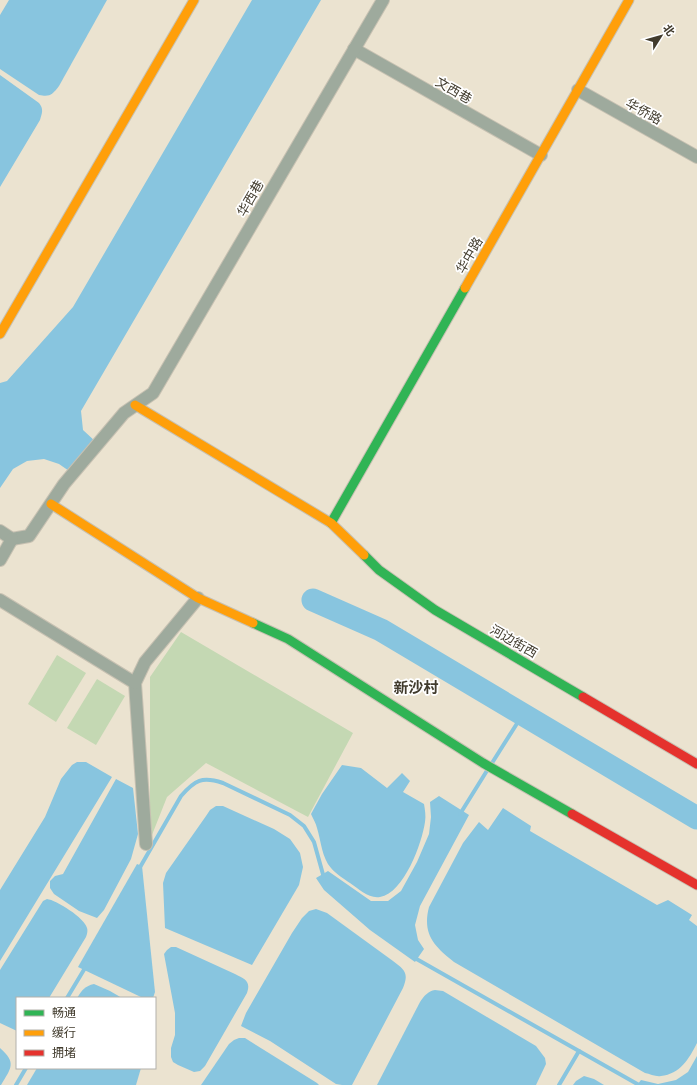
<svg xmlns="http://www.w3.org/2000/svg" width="697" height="1085" font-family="'Open Sans','Noto Sans SC',sans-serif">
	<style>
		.green { fill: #c4d8b3 }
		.water { fill: #88c5df }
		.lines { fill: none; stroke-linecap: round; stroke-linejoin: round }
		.stream { stroke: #88c5df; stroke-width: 4 }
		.river { stroke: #88c5df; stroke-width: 23 }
		.street-casing { stroke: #c7c1b2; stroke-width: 14 }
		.fast-casing { stroke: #c7c1b2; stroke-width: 11 }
		.slow-casing { stroke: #c7c1b2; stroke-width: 11 }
		.jam-casing { stroke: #c7c1b2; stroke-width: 11 }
		.street { stroke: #9eaa9d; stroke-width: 12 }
		.fast { stroke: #30b455; stroke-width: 9 }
		.slow { stroke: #ff9f0a; stroke-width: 9 }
		.jam { stroke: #e5322d; stroke-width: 9 }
		.labels { text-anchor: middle; stroke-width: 3.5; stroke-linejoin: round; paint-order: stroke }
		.street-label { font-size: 13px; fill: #413b2d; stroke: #fff }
		.quarter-label { font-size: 15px; font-weight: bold; fill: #413b2d; stroke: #fff }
	</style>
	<rect width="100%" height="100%" fill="#ebe3d0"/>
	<g class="green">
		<path d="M181,632L353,733L308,817L206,763L167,797L150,840V677Z"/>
		<path d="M57,655L86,673L56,722L28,704Z"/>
		<path d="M97,679L125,696L96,745L67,728Z"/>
	</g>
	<g class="water">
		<path d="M9,0H107L59,86C52,95 50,97 39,95L0,69V15Z"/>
		<path d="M252,0H321L81,411L83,430L96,442L72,473L59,464L44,459L27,461L13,469L0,488V383L7,381L73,307Z"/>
		<path d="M0,75L39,103C44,109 42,113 40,120L0,187Z"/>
		<path d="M77,762H86L112,777L0,961V890L45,817L61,779L72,765Z"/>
		<path d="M342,765L361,768L387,788L402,773L410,781L403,792L424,804C425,810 426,816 425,822C422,843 404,893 380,897C369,899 359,889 350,883C344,879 336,874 331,868C322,858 321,841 317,828C316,823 313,819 311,814L322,794Z"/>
		<path d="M116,779L133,788L138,834L131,859L104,910L97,918L79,911L54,894L50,888V881L55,876L63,874Z"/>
		<path d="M439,796L469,815L420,906L415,925L418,940L424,949L415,962L370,930L324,890L316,878L328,871L371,901H388L401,891L417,862L429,834L431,817L430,802Z"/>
		<path d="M216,806H223L274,829L290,839L300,853L303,867L299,885L252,965L165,928L163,883L166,873L206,816L210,810Z"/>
		<path d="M503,808L531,826L530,831L657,905L668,900L692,915L689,920L697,926V1043C689,1059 680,1074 661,1076C656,1077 650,1074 645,1073L454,962C434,946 422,934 429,907L463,843L479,822L488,830Z"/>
		<path d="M137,864L142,866L155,992L153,998H143L78,967Z"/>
		<path d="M47,899C56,900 85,918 87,928C88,931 87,934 86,937L49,998H17V1031L0,1023V970L43,901Z"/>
		<path d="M316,909L327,913L393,961C405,970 409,973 403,988L352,1085H342L336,1084L270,1041L241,1026L246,1013L292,933L302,918L309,911Z"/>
		<path d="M171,947H176L235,974C245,979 251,981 247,993L205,1066L200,1071L194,1072L178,1065L173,1062L171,1057V1048L175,1035V1013L164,954L167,950Z"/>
		<path d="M94,984L110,991L122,998H77C82,990 85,986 94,984Z"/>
		<path d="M435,990L443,991L536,1046L545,1058L546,1064L536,1085H377L420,1002C424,996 428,991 435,990Z"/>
		<path d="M239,1038H245L317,1083L319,1085H201L229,1044L234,1040Z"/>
		<path d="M0,1048C17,1063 11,1068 1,1085H0Z"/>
		<path d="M697,1056V1085H637L641,1080L658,1084L676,1080L688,1072Z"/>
		<path d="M37,1068H141L136,1085H27Z"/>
		<path d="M584,1076L594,1079L604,1085H573L576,1081Z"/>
	</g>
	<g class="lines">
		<g class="stream">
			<path d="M492,763L523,714"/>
			<path d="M460,814L488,769"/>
			<path d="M139,869L181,796C195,780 202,776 223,783L290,815L304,826L314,842L324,878"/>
			<path d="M413,957L639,1085"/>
			<path d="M67,998L85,968"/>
			<path d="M16,1085L26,1068"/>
			<path d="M559,1085L579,1051"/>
		</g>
		<path class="river" d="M313,600L381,630L697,818"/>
		<defs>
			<g id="street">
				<path d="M354,49L541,155"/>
				<path d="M578,90L697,157"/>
				<path d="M0,531L12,539L29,536L64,484L124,413L153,393L383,0"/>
				<path d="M0,560L12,539"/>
				<path d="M0,600L135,683L146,844"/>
				<path d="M135,683L145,662L198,598"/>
			</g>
			<g id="fast">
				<path d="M331,523L465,288"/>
				<path d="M364,555L379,570L435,610L583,697"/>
				<path d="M253,623L288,639L483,763L572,814"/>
			</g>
			<g id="slow">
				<path d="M465,288L629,0"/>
				<path d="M0,334L194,0"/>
				<path d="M135,405L331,523L364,555"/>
				<path d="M51,504L198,598L253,623"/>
			</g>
			<g id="jam">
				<path d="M583,697L697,764"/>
				<path d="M572,814L697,885"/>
			</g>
		</defs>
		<use href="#street" class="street-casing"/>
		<use href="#fast" class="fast-casing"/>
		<use href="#slow" class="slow-casing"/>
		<use href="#jam" class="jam-casing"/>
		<use href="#street" class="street"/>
		<use href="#fast" class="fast"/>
		<use href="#slow" class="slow"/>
		<use href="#jam" class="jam"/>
	</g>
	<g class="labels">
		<g class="street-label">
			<text transform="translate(454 90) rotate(30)" y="5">文西巷</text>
			<text transform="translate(644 111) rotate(29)" y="5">华侨路</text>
			<text transform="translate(250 198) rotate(-60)" y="5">华西巷</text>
			<text transform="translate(469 255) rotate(-60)" y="5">华中路</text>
			<text transform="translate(514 641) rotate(30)" y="5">河边街西</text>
		</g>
		<g class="quarter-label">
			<text x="416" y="693">新沙村</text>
		</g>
	</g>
	<rect x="16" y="997" width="140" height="72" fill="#ffffff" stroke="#b3b1ab"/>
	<rect x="24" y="1010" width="20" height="6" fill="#30b455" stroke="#b3b1ab"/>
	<text x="52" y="1017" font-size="12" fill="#413b2d">畅通</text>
	<rect x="24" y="1030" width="20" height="6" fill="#ff9f0a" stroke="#b3b1ab"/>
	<text x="52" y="1037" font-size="12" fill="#413b2d">缓行</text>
	<rect x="24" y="1050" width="20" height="6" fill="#e5322d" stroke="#b3b1ab"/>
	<text x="52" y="1057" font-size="12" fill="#413b2d">拥堵</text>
	<g transform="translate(661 36) rotate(53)" stroke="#ffffff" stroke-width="3" paint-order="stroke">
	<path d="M0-3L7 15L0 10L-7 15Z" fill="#413b2d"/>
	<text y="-6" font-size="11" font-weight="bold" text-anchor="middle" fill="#413b2d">北</text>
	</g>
</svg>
